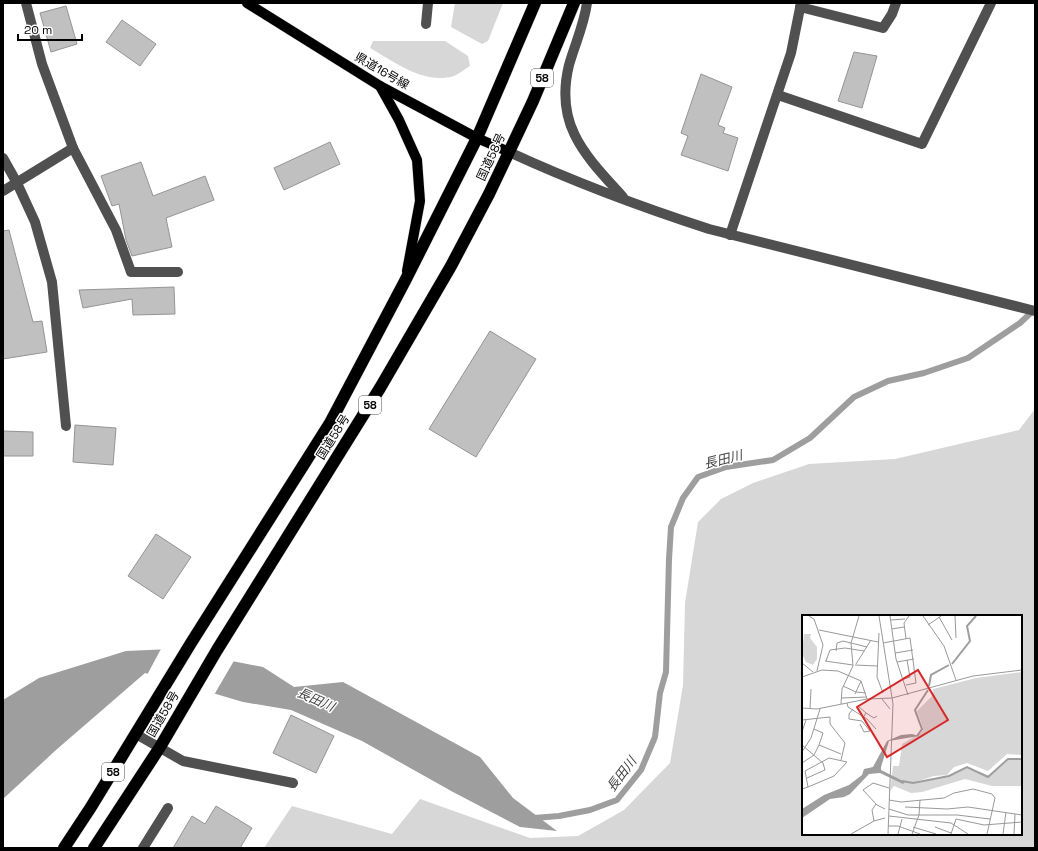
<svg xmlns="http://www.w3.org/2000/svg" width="1038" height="851" font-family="'Space Grotesk','Noto Sans JP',sans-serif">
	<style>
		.green { fill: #d7d7d7; fill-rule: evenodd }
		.water { fill: #9e9e9e }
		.pier { fill: #fff }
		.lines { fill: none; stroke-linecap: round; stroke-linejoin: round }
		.stream { stroke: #9e9e9e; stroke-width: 6 }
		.building { fill: #c0c0c0; stroke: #949494 }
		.major-casing { stroke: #dbdbdb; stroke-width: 11 }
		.highway-casing { stroke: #dbdbdb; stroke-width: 13 }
		.minor { stroke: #505050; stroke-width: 10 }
		.major { stroke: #000; stroke-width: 10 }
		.highway { stroke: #000; stroke-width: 12 }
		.labels { text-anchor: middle; stroke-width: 3; stroke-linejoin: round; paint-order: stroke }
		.shield { fill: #fff; stroke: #4c4c4c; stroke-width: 1 }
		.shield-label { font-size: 11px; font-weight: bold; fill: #000 }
		.street-label { font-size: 12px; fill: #000; stroke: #fff }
		.water-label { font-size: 13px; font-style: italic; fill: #3f3f3f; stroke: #fff }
		.inset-river { fill: none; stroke: #9e9e9e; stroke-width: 2 }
		.inset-road { fill: none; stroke: #999; stroke-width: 1 }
		.view { fill: #d62828; fill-opacity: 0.15; stroke: #d62828; stroke-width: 2 }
		.inset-edge { fill: none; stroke: #000; stroke-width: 2 }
	</style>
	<rect width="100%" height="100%" fill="#fff"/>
	<g class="green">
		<path d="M455,3H503L488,41L482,44L451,27Z"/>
		<path d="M373,41H445L468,56L470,66C465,69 459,74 454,76C424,85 395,62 370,48Z"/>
		<path d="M1035,409V848H264L292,806L392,834L420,799L530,838L578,836L624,810L670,763L683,685L685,603L698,522L721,499L753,483L809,464L895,459L1019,430ZM803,616H1021V834H803Z"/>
	</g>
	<path class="water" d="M171,649L263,667L294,687L343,682L480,757L513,798L557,831L520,827L453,792L362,741L291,710L243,702L145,673L56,750L3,799V700L39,678L126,651Z"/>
	<path class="pier" d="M162,647H171L235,659L214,695L147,675Z"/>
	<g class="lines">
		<path class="stream" d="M534,818L559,816L590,810L617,800L641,770L655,737L660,693L666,672L669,559L671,527L683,498L698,477L726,467L773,460L810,438L854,397L888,381L924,373L968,358L1020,323L1034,310"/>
	</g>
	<g class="building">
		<path d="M66,6L77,44L51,52L40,13Z"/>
		<path d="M122,20L156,44L140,66L106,42Z"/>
		<path d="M854,52L877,56L862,108L838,101Z"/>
		<path d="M701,74L732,87L718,125L725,128L723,133L738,138L728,171L681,155L688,136L681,133Z"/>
		<path d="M330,142L340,164L284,190L274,168Z"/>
		<path d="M141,162L153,196L205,176L214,200L166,218L172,247L132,256L126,240L119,204L112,206L101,176Z"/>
		<path d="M9,230L33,322L42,321L47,352L3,359V231Z"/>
		<path d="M174,287L175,314L133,315L132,299L83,308L79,290Z"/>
		<path d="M490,331L536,359L476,457L429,429Z"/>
		<path d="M75,425L116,428L113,465L73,462Z"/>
		<path d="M3,431L33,432V456H3Z"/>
		<path d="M156,534L191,557L163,599L128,576Z"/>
		<path d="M291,715L334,736L316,773L273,753Z"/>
		<path d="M216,806L252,828L240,848H173L192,816L205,824Z"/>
	</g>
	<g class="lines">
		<defs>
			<g id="major">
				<path d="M247,3L380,86L477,138L509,152"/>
				<path d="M380,86L399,120L417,160L420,201L407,271"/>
			</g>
			<g id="highway">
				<path d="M64,848L91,807L191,643L330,423L405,281L477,138L535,3"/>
				<path d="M94,848L160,747L217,650L380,388L451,266L489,194L509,152L533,101L574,3"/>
			</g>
		</defs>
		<use href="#major" class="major-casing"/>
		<use href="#highway" class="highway-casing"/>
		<g class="minor">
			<path d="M587,3C584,25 575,44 569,65C554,126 586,156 623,197"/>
			<path d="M800,7L883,28L892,14L896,3"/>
			<path d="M426,24L428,3"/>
			<path d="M778,95L922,144L991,3"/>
			<path d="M73,148L116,230L131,272H178"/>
			<path d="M509,152C574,182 641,207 709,229L1035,311"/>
			<path d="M3,158L17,183L35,222L52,282L66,426"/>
			<path d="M3,191L73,148L42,64L26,3"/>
			<path d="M730,235L791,53L801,3"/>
			<path d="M136,734L183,761L293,783"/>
			<path d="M143,848L168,808"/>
		</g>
		<use href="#major" class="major"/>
		<use href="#highway" class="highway"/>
	</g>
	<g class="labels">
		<g class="shield">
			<rect x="531" y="69" width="22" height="18" rx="3"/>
			<rect x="359" y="396" width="22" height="18" rx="3"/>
			<rect x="102" y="763" width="22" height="18" rx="3"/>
		</g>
		<g class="shield-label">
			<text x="542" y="82">58</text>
			<text x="370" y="409">58</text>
			<text x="113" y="776">58</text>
		</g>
		<g class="street-label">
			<text transform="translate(382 71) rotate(30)" y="4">県道16号線</text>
			<text transform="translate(491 157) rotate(-65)" y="4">国道58号</text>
			<text transform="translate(333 437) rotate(-58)" y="4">国道58号</text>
			<text transform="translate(163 714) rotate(-60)" y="4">国道58号</text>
		</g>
		<g class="water-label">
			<text transform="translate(723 459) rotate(-14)" y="5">長田川</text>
			<text transform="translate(316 699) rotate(24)" y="5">長田川</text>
			<text transform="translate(621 774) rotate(-53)" y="5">長田川</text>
		</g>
	</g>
	<g transform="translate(802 615)">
		<rect width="220" height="220" fill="#fff"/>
		<path d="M2,19H9L8,23L15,32V44L11,50L4,47L0,39ZM220,57V140L205,139L186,156L165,148L152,152L145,160L132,161L113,167L147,161L165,152L188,161L209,143L220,144V171H190L163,164L120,177L109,178L92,171L88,176L91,151H97L100,129L120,117L121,113L115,96L130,81L131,74L174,63Z" fill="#d7d7d7"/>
		<path d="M110,119L117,121L87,126L79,152V155L103,167L101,169L78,158L67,159L48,179L42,182L28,184L0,203V194L22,180L47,170L60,160L62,154L71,152L85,126L99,120Z" fill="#9e9e9e"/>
		<path class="inset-river" d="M150,49L168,26L165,11L174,1M127,71L129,60L147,50M115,121L120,114L113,95L126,75M100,166L111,168L147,161L165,152L186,162L206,144H220"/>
		<path class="inset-road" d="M7,1L12,4L21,30L15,56M77,1L91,89L86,219M88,1L94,44L106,80M121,1L142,31L154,65M153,1L154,23M137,2L150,25M89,5L103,4M126,10L139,1M90,14L102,12M17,15L76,27M77,18L75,62L81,78M104,24L102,8L107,1M81,28L108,23L114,68L104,70M34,36L35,28L41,26L65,32M93,38L111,35M23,46L51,50M24,46L28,35L43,33L62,36M95,47L112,44M0,48L11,57M54,49L69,25M53,50L75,51M0,62L20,55L36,56L59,66L65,84M102,64L108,62L105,45M41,71L54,77L64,78M53,79L59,66M39,83L65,82M90,83L171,61L220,55M80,84L88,94M45,88L46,92L65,104L74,114M39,89L40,74L51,51L49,28L57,1M56,91L64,98L61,103M0,93L15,94L65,84L90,83M8,94L9,74M51,94L47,99V104L60,106L68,116L62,117L58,109M64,98L72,103L75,101M0,105L28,102V109L43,128L39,145M0,117L4,105M0,130L21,148L23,155L5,163M17,130L39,139M0,137L9,123L18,94M0,148L12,140L17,130L21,118L12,114M0,174L6,172L32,161L45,147L27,143L3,156L6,172M87,185L99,187L142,183L152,178L171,174L190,179L193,183L185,219M103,192L145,194L166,192L220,200M83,194L75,190L61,175L71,168L87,173M87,194L106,200H155L188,204M87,201L149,208L166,219M72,206L70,195L74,189M86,211H96L118,219M111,212L134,219M133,212L149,218M49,219L72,206L83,203M96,219L100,204M110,219L117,200L118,185M149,219L154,204L182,210L220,207M201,219L204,197M212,219L213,199"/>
		<path class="view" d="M116,55L146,105L85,142L55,92Z"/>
		<rect width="220" height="220" class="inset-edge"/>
	</g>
	<rect width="1038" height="851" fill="none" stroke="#000000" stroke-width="8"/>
	<path d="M18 34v6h64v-6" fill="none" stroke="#000000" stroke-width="2"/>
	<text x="24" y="34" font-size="12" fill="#000000" stroke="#ffffff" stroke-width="3" paint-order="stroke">20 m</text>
</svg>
